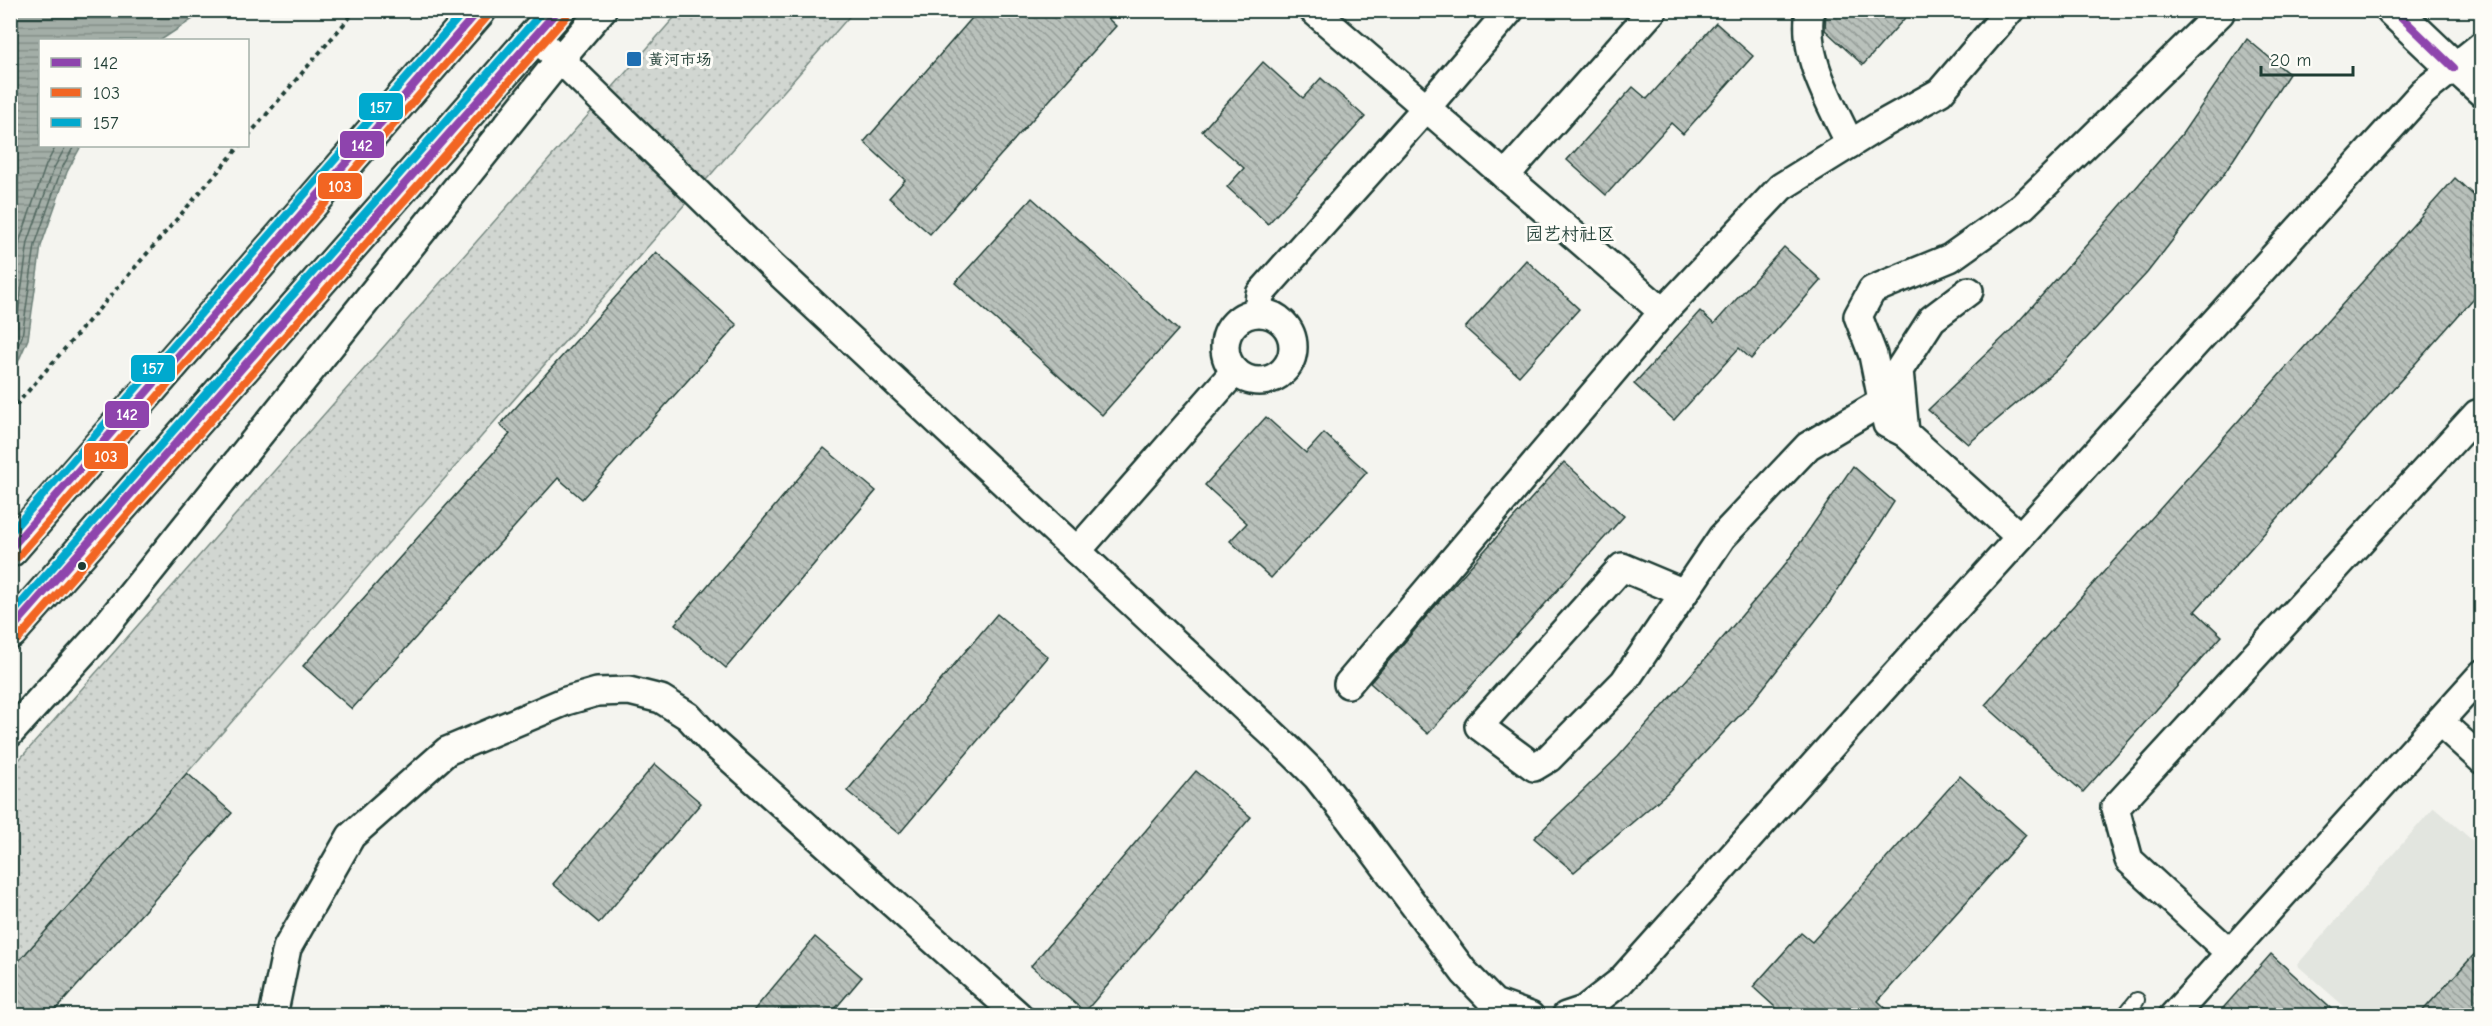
<svg xmlns="http://www.w3.org/2000/svg" width="2492" height="1026" font-family="'Comic Neue','LXGW WenKai TC',sans-serif">
	<style>
		.built { fill: #e2e5df }
		.park { fill: url(#park-dots); stroke: #788a82; stroke-width: 1.5 }
		.water { fill: url(#water-rules); stroke: #6e8179; stroke-width: 1.5 }
		.lines { fill: none; stroke-linecap: round; stroke-linejoin: round }
		.shore { stroke: #546a62; stroke-width: 1.5 }
		.building { fill: url(#building-back-hatch); stroke: #1f3d34; stroke-width: 1.5 }
		.lane-casing { stroke: #1f3d34; stroke-width: 18 }
		.street-casing { stroke: #1f3d34; stroke-width: 32 }
		.secondary-casing { stroke: #1f3d34; stroke-width: 38 }
		.primary-casing { stroke: #1f3d34; stroke-width: 38 }
		.path { stroke: #1f3d34; stroke-width: 4; stroke-dasharray: 4.5 4.5; stroke-linecap: butt }
		.lane { stroke: #fdfcf7; stroke-width: 14 }
		.street { stroke: #fdfcf7; stroke-width: 27 }
		.secondary { stroke: #fdfcf7; stroke-width: 33 }
		.primary { stroke: #fdfcf7; stroke-width: 33 }
		.bus-1-casing { stroke: #fdfcf7; stroke-width: 12 }
		.bus-2-casing { stroke: #fdfcf7; stroke-width: 12 }
		.bus-3-casing { stroke: #fdfcf7; stroke-width: 12 }
		.bus-1 { stroke: #8e44ad; stroke-width: 8 }
		.bus-2 { stroke: #f26522; stroke-width: 8 }
		.bus-3 { stroke: #00a9ce; stroke-width: 8 }
		.poi-dot { fill: #1f6fb2; stroke: #fdfcf7; stroke-width: 2 }
		.bus-dot { fill: #1f3d34; stroke: #fdfcf7; stroke-width: 2 }
		.labels { text-anchor: middle; stroke-width: 6; stroke-linejoin: round; paint-order: stroke }
		.poi-label { font-size: 16px; fill: #1f3d34; stroke: #fdfcf7; text-anchor: start }
		.neighbourhood-label { font-size: 18px; fill: #1f3d34; stroke: #fdfcf7 }
		.line-badge { stroke: #fdfcf7; stroke-width: 2 }
		.badge-label { font-size: 16px; text-anchor: middle; font-weight: bold; fill: #fff }
	</style>
	<defs>
		<pattern id="park-dots" width="8" height="8" patternUnits="userSpaceOnUse" patternTransform="scale(1.5)"><rect width="8" height="8" fill="#d1d6d1"/><path d="M2 2h.1M6 6h.1" fill="none" stroke="#b3b9b4" stroke-width="1.8" stroke-linecap="round"/></pattern>
		<pattern id="water-rules" width="6" height="5" patternUnits="userSpaceOnUse" patternTransform="scale(1.5)"><rect width="6" height="5" fill="#a3aea7"/><path d="M0 2.5h6" fill="none" stroke="#848f89"/></pattern>
		<pattern id="building-back-hatch" width="6" height="6" patternUnits="userSpaceOnUse" patternTransform="scale(1.5)"><rect width="6" height="6" fill="#b9c1bb"/><path d="M-1 5l2 2M0 0l6 6M5-1l2 2" fill="none" stroke="#969e99"/></pattern>
	</defs>
	<rect width="100%" height="100%" fill="#f4f4ef"/>
	<filter id="ink" filterUnits="userSpaceOnUse"><feTurbulence type="fractalNoise" baseFrequency=".0167" numOctaves="2"/><feDisplacementMap in="SourceGraphic" scale="12" xChannelSelector="R" yChannelSelector="G"/><feConvolveMatrix kernelMatrix="1 2 1 2 8 2 1 2 1" color-interpolation-filters="sRGB"/></filter>
	<g filter="url(#ink)">
		<path class="built" d="M2434,807L2481,848V1015H2354L2297,965Z"/>
		<path class="park" d="M680,11H854L11,974V769Z"/>
		<path class="water" d="M11,10L205,11L161,40H40V146H81L67,172L41,246L28,339L11,378Z"/>
		<g class="lines">
			<g class="shore">
				<path d="M10,301L20,240L46,165L56,146"/>
				<path d="M10,345L15,335L28,242L54,168L66,146"/>
				<path d="M10,363L22,337L35,245L61,170L74,146"/>
			</g>
		</g>
		<g class="building">
			<path d="M979,10H1099L1116,26L930,234L889,198L905,180L864,142Z"/>
			<path d="M1826,10H1912L1863,65L1825,30Z"/>
			<path d="M1716,23L1753,56L1683,134L1671,123L1606,195L1567,160L1633,87L1647,99Z"/>
			<path d="M2247,39L2289,74L2224,174L2147,273L2061,366L1968,444L1928,410L2012,329L2098,232L2182,134Z"/>
			<path d="M1263,62L1303,98L1321,78L1365,117L1268,224L1227,187L1244,168L1202,131Z"/>
			<path d="M2455,178L2481,202V290L2195,611L2222,636L2083,792L1985,705Z"/>
			<path d="M1032,198L1178,330L1102,415L955,283Z"/>
			<path d="M1784,247L1821,280L1751,359L1739,348L1674,420L1634,384L1700,311L1714,324Z"/>
			<path d="M656,252L737,325L582,499L558,478L352,709L303,666L510,434L500,425Z"/>
			<path d="M1526,260L1579,309L1519,376L1465,328Z"/>
			<path d="M1266,417L1306,453L1324,433L1367,472L1271,578L1230,541L1247,523L1205,485Z"/>
			<path d="M824,448L876,491L726,668L675,624Z"/>
			<path d="M1564,462L1624,516L1428,734L1370,683L1442,598Z"/>
			<path d="M1853,466L1894,502L1830,602L1753,701L1667,793L1574,872L1534,838L1618,757L1704,660L1787,562Z"/>
			<path d="M997,614L1048,657L899,834L847,791Z"/>
			<path d="M655,764L701,803L599,923L553,884Z"/>
			<path d="M1196,771L1251,817L1085,1012L1031,966Z"/>
			<path d="M187,773L232,813L50,1016H10V971Z"/>
			<path d="M1960,776L2026,835L1878,1001L1894,1016H1785L1753,987L1801,933L1812,942Z"/>
			<path d="M815,937L862,977L829,1016H749Z"/>
			<path d="M2481,947V1016H2418Z"/>
			<path d="M2271,954L2339,1016H2216Z"/>
		</g>
		<g class="lines">
			<defs>
				<path id="lane" d="M2124,1016L2137,1000"/>
				<g id="street">
					<path d="M1313,10L1663,312"/>
					<path d="M1810,10C1802,57 1831,103 1850,144"/>
					<path d="M534,37L560,59L770,264L1293,753L1317,777L1343,810L1464,972L1494,1003L1530,1016"/>
					<path d="M2454,68L2482,93"/>
					<path d="M1505,176L1653,10"/>
					<path d="M1258,312L1260,294L1426,108L1510,10"/>
					<circle cx="1259" cy="347" r="34"/>
					<path d="M1905,433L1899,370L1932,319L1969,291"/>
					<path d="M2020,537L1905,433L1887,424L1873,355L1858,316L1872,290L1950,258L2023,206L2220,13"/>
					<path d="M1077,551L1235,371"/>
					<path d="M1684,593L1622,567L1479,726L1534,767L1549,758L1624,682L1722,537L1808,446L1882,402"/>
					<path d="M1348,684L1663,312L1781,187L1879,126L1940,92L2010,10"/>
					<path d="M2440,722L2482,760"/>
					<path d="M10,733L98,636L560,59L602,10"/>
					<path d="M2230,953L2129,860L2115,808L2477,414L2482,418"/>
					<path d="M273,1016L287,948L351,836L447,751L566,701L597,692L629,691L661,699L688,716L710,740L1019,1016"/>
					<path d="M1566,1016L1584,1010L1620,982L1849,726L2423,92L2482,45"/>
					<path d="M2173,1016L2482,674"/>
				</g>
				<path id="secondary" d="M2393,10L2454,68"/>
				<g id="primary">
					<path d="M10,550L479,10"/>
					<path d="M10,632L558,10"/>
				</g>
			</defs>
			<use href="#lane" class="lane-casing"/>
			<use href="#street" class="street-casing"/>
			<use href="#secondary" class="secondary-casing"/>
			<use href="#primary" class="primary-casing"/>
			<g class="path">
				<path d="M248,136L356,10"/>
				<path d="M10,412L240,146"/>
			</g>
			<use href="#lane" class="lane"/>
			<use href="#street" class="street"/>
			<use href="#secondary" class="secondary"/>
			<use href="#primary" class="primary"/>
			<defs>
				<g id="bus-1">
					<path d="M2394,10L2454,68"/>
					<path d="M10,549L479,10"/>
					<path d="M10,631L558,10"/>
				</g>
				<g id="bus-2">
					<path d="M18,557L487,17"/>
					<path d="M18,639L566,17"/>
				</g>
				<g id="bus-3">
					<path d="M10,533L465,10"/>
					<path d="M10,616L544,10"/>
				</g>
			</defs>
			<use href="#bus-1" class="bus-1-casing"/>
			<use href="#bus-2" class="bus-2-casing"/>
			<use href="#bus-3" class="bus-3-casing"/>
			<use href="#bus-1" class="bus-1"/>
			<use href="#bus-2" class="bus-2"/>
			<use href="#bus-3" class="bus-3"/>
		</g>
	</g>
	<rect class="poi-dot" x="626" y="51" width="16" height="16" rx="3"/>
	<circle class="bus-dot" cx="82" cy="566" r="5"/>
	<g class="labels">
		<g class="poi-label">
			<text x="648" y="65">黄河市场</text>
		</g>
		<g class="neighbourhood-label">
			<text x="1570" y="240">园艺村社区</text>
		</g>
	</g>
	<g class="line-badge">
		<rect x="358" y="92" width="46" height="29" rx="6" fill="#00a9ce"/>
		<rect x="339" y="130" width="46" height="29" rx="6" fill="#8e44ad"/>
		<rect x="317" y="172" width="46" height="28" rx="6" fill="#f26522"/>
		<rect x="130" y="354" width="46" height="29" rx="6" fill="#00a9ce"/>
		<rect x="104" y="400" width="46" height="29" rx="6" fill="#8e44ad"/>
		<rect x="83" y="442" width="46" height="28" rx="6" fill="#f26522"/>
	</g>
	<g class="badge-label">
		<text x="381" y="113">157</text>
		<text x="362" y="151">142</text>
		<text x="340" y="192">103</text>
		<text x="153" y="374">157</text>
		<text x="127" y="420">142</text>
		<text x="106" y="462">103</text>
	</g>
	<rect width="2492" height="1026" fill="none" stroke="#fdfcf7" stroke-width="36"/>
	<rect x="18" y="18" width="2456" height="990" fill="none" stroke="#1f3d34" stroke-width="2" filter="url(#ink)"/>
	<rect x="39" y="39" width="210" height="108" fill="#fdfcf7" stroke="#a4b0a9" stroke-width="1.5"/>
	<rect x="51" y="58" width="30" height="9" fill="#8e44ad" stroke="#a4b0a9" stroke-width="1.5"/>
	<text x="93" y="69" font-size="18" fill="#1f3d34">142</text>
	<rect x="51" y="88" width="30" height="9" fill="#f26522" stroke="#a4b0a9" stroke-width="1.5"/>
	<text x="93" y="99" font-size="18" fill="#1f3d34">103</text>
	<rect x="51" y="118" width="30" height="9" fill="#00a9ce" stroke="#a4b0a9" stroke-width="1.5"/>
	<text x="93" y="129" font-size="18" fill="#1f3d34">157</text>
	<path d="M2261 66v9h92v-9" fill="none" stroke="#1f3d34" stroke-width="3"/>
	<text x="2270" y="66" font-size="18" fill="#1f3d34" stroke="#fdfcf7" stroke-width="4.5" paint-order="stroke">20 m</text>
</svg>
